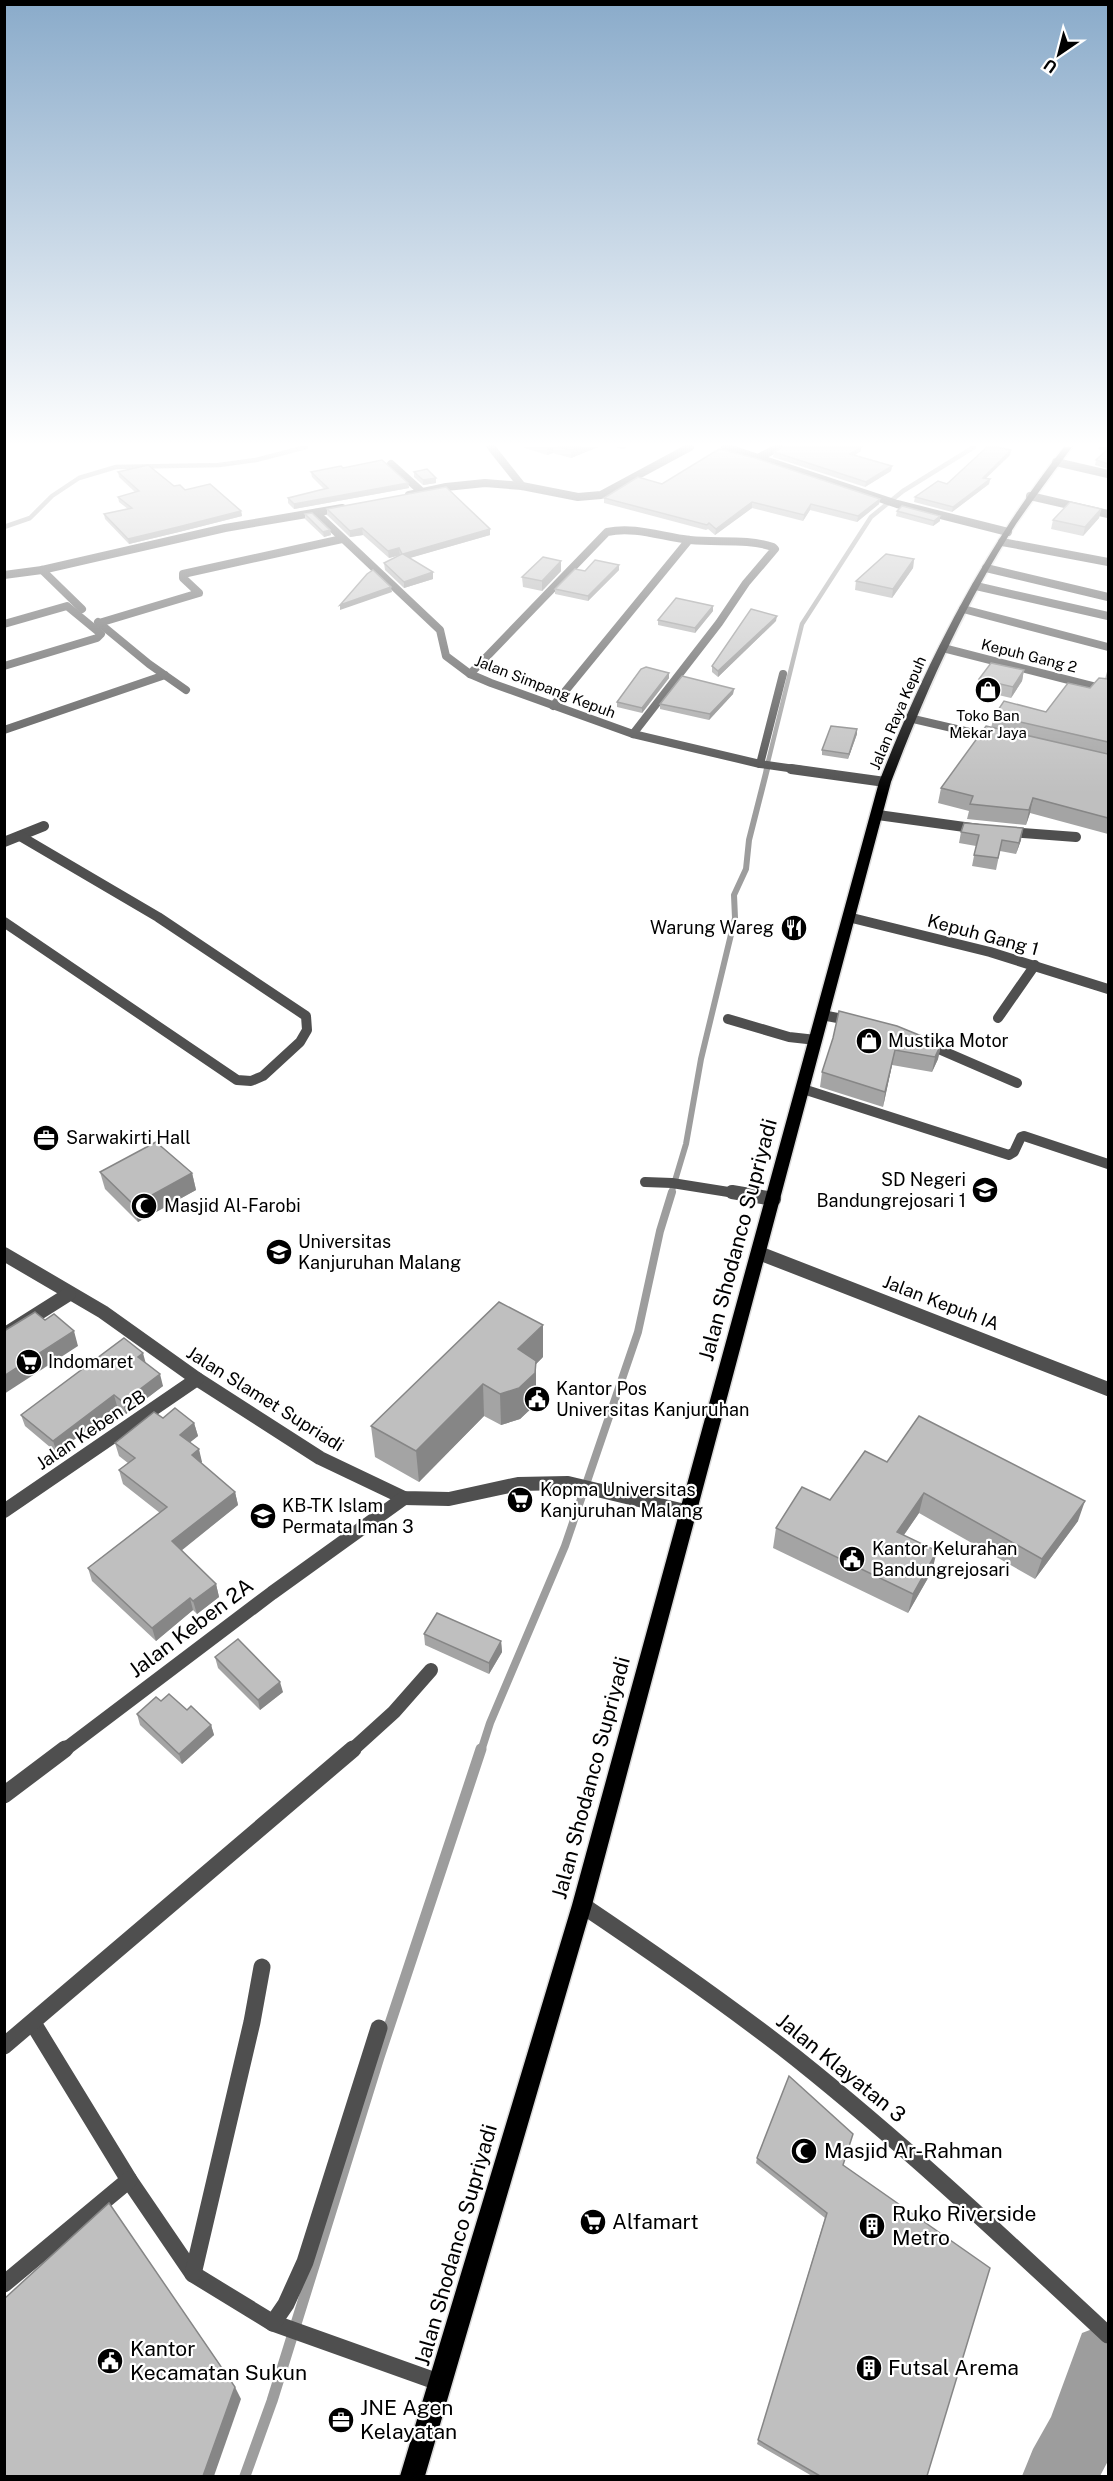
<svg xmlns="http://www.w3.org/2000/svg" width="1113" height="2481" font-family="'Public Sans',sans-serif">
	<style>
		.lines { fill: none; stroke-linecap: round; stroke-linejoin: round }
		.stream-far3 { stroke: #9d9d9d; stroke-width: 4.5 }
		.stream-far2 { stroke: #9d9d9d; stroke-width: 6 }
		.stream-far1 { stroke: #9d9d9d; stroke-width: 8 }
		.stream { stroke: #9d9d9d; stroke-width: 11 }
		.river { fill: #9d9d9d; fill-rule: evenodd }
		.primary-casing { stroke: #dbdbdb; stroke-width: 3 }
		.minor-far3 { stroke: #4f4f4f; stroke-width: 8 }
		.minor-far2 { stroke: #4f4f4f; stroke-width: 10 }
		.minor-far1 { stroke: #4f4f4f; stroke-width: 14 }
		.minor { stroke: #4f4f4f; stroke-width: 17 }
		.tertiary { stroke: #4f4f4f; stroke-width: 17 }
		.primary { fill: #000; fill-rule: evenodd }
		.wall { fill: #a4a4a4 }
		.shaded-wall { fill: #868686 }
		.building { fill: #bfbfbf; stroke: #868686; stroke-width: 1.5 }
		.labels { text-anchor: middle; stroke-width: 4.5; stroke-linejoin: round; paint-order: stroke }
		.far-street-label { font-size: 15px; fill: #000; stroke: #fff }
		.far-poi-label { font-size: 15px; fill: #000; stroke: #fff }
		.poi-label { font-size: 18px; fill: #000; stroke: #fff; text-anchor: start }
		.street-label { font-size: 18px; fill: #000; stroke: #fff }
		.near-street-label { font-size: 21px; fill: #000; stroke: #fff }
		.near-poi-label { font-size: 21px; fill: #000; stroke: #fff; text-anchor: start }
	</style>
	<rect width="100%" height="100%" fill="#fff"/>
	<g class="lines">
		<g class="stream-far3">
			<path d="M4,527L30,518L52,496L79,478L116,467L219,465L256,460L306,447"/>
			<path d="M766,770L802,624L871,517L903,491L974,447"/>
		</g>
		<path class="stream-far2" d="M671,1194L686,1144L701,1059L735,918L734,895L746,869L749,840L767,769"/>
		<path class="stream-far1" d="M481,1751L490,1723L565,1546L638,1332L660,1231L672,1192"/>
		<path class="stream" d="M245,2476L272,2401L379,2057L481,1749"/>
		<path class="river" d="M1108,2323V2461L1100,2476H1022L1033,2449L1051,2417L1082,2333Z"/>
		<defs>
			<path id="primary" d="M1064,447H1072C1053,473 1034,498 1016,524C964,605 925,693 891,782L592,1905L425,2476H400L572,1905L879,782C927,661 984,549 1064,447Z"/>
		</defs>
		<use href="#primary" class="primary-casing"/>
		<g class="minor-far3">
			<path d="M491,447L522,486"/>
			<path d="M725,447L897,504L1008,532"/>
			<path d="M758,458L779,447"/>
			<path d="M1056,462L1108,474"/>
			<path d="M391,464L422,492"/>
			<path d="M409,495L446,487L485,483L522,486L578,497L601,495L690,447"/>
			<path d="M1030,496L1108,514"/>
			<path d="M316,513L440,630L446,656L470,674L491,683L633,734L760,764L802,770"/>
			<path d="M1002,542L1108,562"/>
			<path d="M986,568L1108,597"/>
			<path d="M42,570L82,609"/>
			<path d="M4,575L42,570L225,528L342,508"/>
			<path d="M976,586L1108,616"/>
			<path d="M963,609L1108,647"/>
			<path d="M98,622L149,664L186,690"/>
			<path d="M99,623L199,593L183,578V574L342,539"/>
			<path d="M4,624L67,606L101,634L97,638L4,666"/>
			<path d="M943,648L1108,690"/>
			<path d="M470,674L607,532C635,526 662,537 690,540C718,543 746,538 773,547L775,549L746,583L719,623L633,734"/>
			<path d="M553,706L689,540"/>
			<path d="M909,718L995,738"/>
			<path d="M4,730L165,675"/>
			<path d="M760,764L783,674"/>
		</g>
		<g class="minor-far2">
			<path d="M791,769L885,782"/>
			<path d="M878,815L979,829"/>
			<path d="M1008,832L1076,837"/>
			<path d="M4,842L44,826"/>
			<path d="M848,917L990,952L1108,989"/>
			<path d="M4,922L237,1080L251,1081L263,1076L300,1042L307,1030L306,1016L158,917L20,836"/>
			<path d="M822,1015L853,1021"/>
			<path d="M998,1018L1035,965"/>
			<path d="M728,1019L789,1037L816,1040"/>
			<path d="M927,1044L1017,1083"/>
			<path d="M803,1089L1009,1155L1014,1152L1021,1137L1024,1136L1108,1164"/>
			<path d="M645,1182L672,1183L741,1194"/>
		</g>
		<g class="minor-far1">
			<path d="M732,1192L774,1199"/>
			<path d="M759,1253L1108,1389"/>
			<path d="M4,1254L103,1312L197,1379L320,1458L404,1498L449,1499L518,1484L568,1483L689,1512"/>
			<path d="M4,1335L69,1294"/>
			<path d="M4,1511L197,1379"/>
			<path d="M63,1751L272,1593L404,1498"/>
			<path d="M351,1751L394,1712L431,1670"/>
		</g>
		<g class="minor">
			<path d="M4,1795L65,1749"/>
			<path d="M33,2023L129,2180L193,2274L273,2323L441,2383"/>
			<path d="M4,2046L353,1749"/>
			<path d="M193,2274L252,2022L262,1967"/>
			<path d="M4,2284L129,2180"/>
			<path d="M273,2323L286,2304L305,2262L379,2028"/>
		</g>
		<path class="tertiary" d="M582,1905C655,1954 727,2004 796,2058C905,2145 1006,2240 1108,2335"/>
		<use href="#primary" class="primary"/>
	</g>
	<g class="wall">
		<path d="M522,447H598L571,458L553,453L547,455Z"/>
		<path d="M614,447H628L623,449Z"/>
		<path d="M1099,447H1108V469L1095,465L1096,460L1106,451L1098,449Z"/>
		<path d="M861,451L854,455L892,466L891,471L865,487L773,457L774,452Z"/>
		<path d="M1010,455L986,478L990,479L989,484L952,512L914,502L915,497Z"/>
		<path d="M343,468L408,483L409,488L294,509L288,503V498L324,489L312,477L311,472Z"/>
		<path d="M118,472L185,490L241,511L242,516L179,532L129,544L105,519L104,514L128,509L119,502L118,497L135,492L119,477Z"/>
		<path d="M414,472L436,478V483L423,485L414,477Z"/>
		<path d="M662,484L880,499L879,504L857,522L810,510L803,521L752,508L715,535L708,529L706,530L604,503V498Z"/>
		<path d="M327,509L490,529V535L409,558L433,572V579L404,588L385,570L384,563L400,555L389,558L363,535L350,537L327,515Z"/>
		<path d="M1101,509L1099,518L1083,536L1051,529L1053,520Z"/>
		<path d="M897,511L940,516V521L933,526L896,516Z"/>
		<path d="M305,514L330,530L331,535L324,537L305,519Z"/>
		<path d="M914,559L913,568L892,598L855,590L856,581Z"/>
		<path d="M619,570L588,601L555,594V589L585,571Z"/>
		<path d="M561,571L542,591L523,587L522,577Z"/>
		<path d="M713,611L695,633L658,625V620Z"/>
		<path d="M776,621L718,677L712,672V666Z"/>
		<path d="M1108,668V834L1030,813L1026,825L967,819L969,811L938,803L941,788L991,728L994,716L1046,712L1105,679Z"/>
		<path d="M1024,670L1022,681L1011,698L977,690L979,679Z"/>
		<path d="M669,673V678L642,713L617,707V702Z"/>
		<path d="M734,689L733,694L709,720L660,709V704Z"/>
		<path d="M857,734L848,759L822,755V750Z"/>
		<path d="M961,832L1021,840L1016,854L1000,851L996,870L972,866L976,846L959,843Z"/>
		<path d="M897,1026L941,1044L938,1059L932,1072L892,1065L883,1107L820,1087L822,1072Z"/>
		<path d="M100,1172L192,1173L196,1190L138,1222L105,1189Z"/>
		<path d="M543,1357L536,1364V1404L520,1419L501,1425L484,1416L419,1482L375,1457L371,1426Z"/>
		<path d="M146,1364L163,1386L126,1414L117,1406L57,1453L25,1426L21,1415Z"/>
		<path d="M163,1418L194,1423L198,1436L190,1442L202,1462L201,1463L235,1492L238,1505L181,1550L216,1584L219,1597L197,1614L193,1610L156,1641L92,1581L88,1568L160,1513L123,1484L119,1470L128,1463L119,1456L115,1443Z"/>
		<path d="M887,1462L1078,1521L1035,1579L919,1513L904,1535L932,1571L908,1613L773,1548L776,1528L830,1500Z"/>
		<path d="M424,1634L501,1641L502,1652L489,1674L425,1645Z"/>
		<path d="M215,1657L283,1692L260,1710L218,1668Z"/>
		<path d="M161,1701L211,1725L214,1735L182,1764L140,1725L137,1714Z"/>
		<path d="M757,2158L843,2165L927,2476H812L757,2444L825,2218L756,2163Z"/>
	</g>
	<g class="shaded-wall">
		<path d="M547,447H553V453L547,455Z"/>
		<path d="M580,447H598L571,458V450Z"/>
		<path d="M861,447V451L849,459L850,454Z"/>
		<path d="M1011,450L1010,455L982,482L983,478Z"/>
		<path d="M892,466L891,471L865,487L866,482Z"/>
		<path d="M436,478V483L423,485V480Z"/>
		<path d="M990,479L989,484L952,512L953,507Z"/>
		<path d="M408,483L409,488L294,509V504Z"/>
		<path d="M880,499L879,504L857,522L858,516Z"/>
		<path d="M752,502V508L715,535L716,529Z"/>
		<path d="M811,504L810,510L803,521L804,515Z"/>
		<path d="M1101,509L1099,518L1083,536L1085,527Z"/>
		<path d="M241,511L242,516L179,532L129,544L128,539Z"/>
		<path d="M940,516V521L933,526L934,521Z"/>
		<path d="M362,528L363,535L350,537V531Z"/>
		<path d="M490,529V535L403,560V554Z"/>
		<path d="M330,530L331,535L324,537L323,532Z"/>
		<path d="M399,548L400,555L389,558L388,551Z"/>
		<path d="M914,559L913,568L892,598L893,589Z"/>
		<path d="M561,561V571L542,591V581Z"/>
		<path d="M619,565V570L588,601V596Z"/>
		<path d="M433,572V579L404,588V582Z"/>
		<path d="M391,587L392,592L340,610V605Z"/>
		<path d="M713,606V611L695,633V628Z"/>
		<path d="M777,616L776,621L718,677V671Z"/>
		<path d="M1024,670L1022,681L1011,698L1013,687Z"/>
		<path d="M669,673V678L642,713V708Z"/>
		<path d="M734,689L733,694L709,720L710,714Z"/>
		<path d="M857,729V734L848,759L849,754Z"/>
		<path d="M1033,798L1030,813L1026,825L1029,810Z"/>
		<path d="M1023,828L1021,840L1016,854L1019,843Z"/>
		<path d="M941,1044L938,1059L932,1072L935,1057Z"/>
		<path d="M895,1050L892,1065L883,1107L885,1092Z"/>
		<path d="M192,1173L196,1190L138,1222L134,1205Z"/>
		<path d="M543,1325V1357L536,1364V1404L520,1419L501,1425L500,1394L518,1349Z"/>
		<path d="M74,1331L78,1346L4,1394V1376Z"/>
		<path d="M143,1353L146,1364L138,1357Z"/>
		<path d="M160,1374L163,1386L126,1414L123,1402Z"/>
		<path d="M483,1384L484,1416L419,1482L416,1451Z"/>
		<path d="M114,1395L117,1406L57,1453L53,1441Z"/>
		<path d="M194,1423L198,1436L183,1448L180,1435Z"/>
		<path d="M199,1449L202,1462L195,1468L192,1455Z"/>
		<path d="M235,1492L238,1505L176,1555L172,1541Z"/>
		<path d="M924,1493L919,1513L892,1552L897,1532Z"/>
		<path d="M1085,1501L1078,1521L1035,1579L1042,1559Z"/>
		<path d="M937,1551L932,1571L908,1613L913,1594Z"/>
		<path d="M216,1584L219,1597L197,1614L193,1601Z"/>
		<path d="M190,1598L193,1610L156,1641L152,1628Z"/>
		<path d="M501,1641L502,1652L489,1674V1663Z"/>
		<path d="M280,1682L283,1692L260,1710L258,1700Z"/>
		<path d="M211,1725L214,1735L182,1764L179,1754Z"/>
		<path d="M235,2387L241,2399L214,2476H203Z"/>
	</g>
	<g class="building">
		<path d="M558,447H580L571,450Z"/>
		<path d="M783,447H861L850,454L892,466L866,482L774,452Z"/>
		<path d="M987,447H996L1011,450L983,478L990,479L953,507L915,497L938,481L947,484Z"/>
		<path d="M719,449L755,458L880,499L858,516L811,504L804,515L752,502L716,529L709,523L707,525L604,498L638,477L662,484Z"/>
		<path d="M1108,449V464L1096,460Z"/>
		<path d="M382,460L408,483L294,504L288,498L328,488L311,472L341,466L343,468Z"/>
		<path d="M148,465L174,486L180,485L185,490L210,484L241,511L178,527L128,539L104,514L132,508L118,497L139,491L118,472Z"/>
		<path d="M427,469L436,478L423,480L414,472Z"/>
		<path d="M446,487L490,529L403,554L433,572L404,582L384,563L402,554L399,548L388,551L362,528L350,531L327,509Z"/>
		<path d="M1070,502L1101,509L1085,527L1053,520Z"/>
		<path d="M902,506L940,516L934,521L897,511Z"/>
		<path d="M312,513L330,530L323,532L305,514Z"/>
		<path d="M886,554L914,559L893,589L856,581Z"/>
		<path d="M543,557L561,561L542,581L522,577Z"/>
		<path d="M595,560L619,565L588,596L555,589L575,569L585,571Z"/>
		<path d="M373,570L391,587L340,605L367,574Z"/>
		<path d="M676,598L713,606L695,628L658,620Z"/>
		<path d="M751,609L777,616L718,671L712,666Z"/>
		<path d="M991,663L1024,670L1013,687L979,679Z"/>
		<path d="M646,667L669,673L642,708L617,702L641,669Z"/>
		<path d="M682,676L734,689L710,714L660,704Z"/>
		<path d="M1099,678L1108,679V742L994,716L1004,701L1046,712L1068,683L1090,688Z"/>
		<path d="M831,726L857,729L849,754L822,750Z"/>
		<path d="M986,726L1108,754V818L1033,798L1029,810L970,804L973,796L941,788Z"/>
		<path d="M964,823L1023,828L1019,843L1002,840L998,858L974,855L979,835L961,832Z"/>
		<path d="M839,1011L897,1026L941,1044L935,1057L895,1050L885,1092L822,1072L833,1038Z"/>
		<path d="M156,1142L192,1173L134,1205L100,1172Z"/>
		<path d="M499,1302L543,1325L518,1349L536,1361L535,1373L519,1388L500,1394L483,1384L416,1451L371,1426Z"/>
		<path d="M35,1312L45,1320L54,1314L74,1331L4,1376V1331Z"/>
		<path d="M124,1338L143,1353L138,1357L160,1374L123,1402L114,1395L53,1441L21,1415Z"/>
		<path d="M175,1408L194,1423L180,1435L199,1449L192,1455L235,1492L172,1541L216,1584L193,1601L190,1598L152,1628L88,1568L167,1507L119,1470L135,1458L115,1443L154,1412L163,1418Z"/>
		<path d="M919,1416L1085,1501L1042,1559L924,1493L897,1532L937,1551L913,1594L776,1528L802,1487L830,1500L865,1451L887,1462Z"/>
		<path d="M437,1613L501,1641L489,1663L424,1634Z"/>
		<path d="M238,1639L280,1682L258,1700L215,1657Z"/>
		<path d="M169,1694L187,1710L191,1706L211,1725L179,1754L137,1714L156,1697L161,1701Z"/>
		<path d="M789,2076L853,2134L843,2165L990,2268L927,2476H820L758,2440L827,2213L757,2158Z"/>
		<path d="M109,2203L235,2387L203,2476H4V2299Z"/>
	</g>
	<linearGradient id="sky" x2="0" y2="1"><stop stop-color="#8aabca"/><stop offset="0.56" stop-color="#fff"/><stop offset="1" stop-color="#fff" stop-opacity="0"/></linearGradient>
	<rect width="1113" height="794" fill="url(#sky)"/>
	<defs>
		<symbol id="shop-disc" viewBox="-11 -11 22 22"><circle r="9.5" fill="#000" stroke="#fff"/><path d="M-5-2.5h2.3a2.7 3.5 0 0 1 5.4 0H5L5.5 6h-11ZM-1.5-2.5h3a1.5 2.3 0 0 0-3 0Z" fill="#fff"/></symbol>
		<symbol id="restaurant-disc" viewBox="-11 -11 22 22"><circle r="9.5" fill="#000" stroke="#fff"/><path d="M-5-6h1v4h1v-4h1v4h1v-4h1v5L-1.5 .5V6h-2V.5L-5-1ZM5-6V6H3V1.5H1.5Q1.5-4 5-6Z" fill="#fff"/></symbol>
		<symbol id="office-disc" viewBox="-11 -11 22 22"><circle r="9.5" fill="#000" stroke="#fff"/><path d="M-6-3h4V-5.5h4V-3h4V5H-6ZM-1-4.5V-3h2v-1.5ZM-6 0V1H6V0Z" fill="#fff"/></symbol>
		<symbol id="school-disc" viewBox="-11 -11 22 22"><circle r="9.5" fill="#000" stroke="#fff"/><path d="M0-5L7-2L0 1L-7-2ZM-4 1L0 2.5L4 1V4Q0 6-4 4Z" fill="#fff"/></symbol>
		<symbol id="mosque-disc" viewBox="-11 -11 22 22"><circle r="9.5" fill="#000" stroke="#fff"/><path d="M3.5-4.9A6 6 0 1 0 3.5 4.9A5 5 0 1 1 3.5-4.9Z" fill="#fff"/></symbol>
		<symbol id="university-disc" viewBox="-11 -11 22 22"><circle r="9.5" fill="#000" stroke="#fff"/><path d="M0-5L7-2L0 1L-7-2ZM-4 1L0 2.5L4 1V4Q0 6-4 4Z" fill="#fff"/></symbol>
		<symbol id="supermarket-disc" viewBox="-11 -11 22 22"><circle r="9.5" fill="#000" stroke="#fff"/><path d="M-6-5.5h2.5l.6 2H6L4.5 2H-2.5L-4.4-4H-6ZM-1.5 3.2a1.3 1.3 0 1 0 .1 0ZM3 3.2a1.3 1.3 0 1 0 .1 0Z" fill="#fff"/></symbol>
		<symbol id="civic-disc" viewBox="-11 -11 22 22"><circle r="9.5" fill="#000" stroke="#fff"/><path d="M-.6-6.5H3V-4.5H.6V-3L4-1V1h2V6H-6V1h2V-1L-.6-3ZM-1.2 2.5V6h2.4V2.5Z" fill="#fff"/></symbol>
		<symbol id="building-disc" viewBox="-11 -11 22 22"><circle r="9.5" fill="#000" stroke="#fff"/><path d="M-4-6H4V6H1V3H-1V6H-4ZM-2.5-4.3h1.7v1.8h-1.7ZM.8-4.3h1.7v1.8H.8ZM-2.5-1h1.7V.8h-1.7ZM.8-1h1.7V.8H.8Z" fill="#fff"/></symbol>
	</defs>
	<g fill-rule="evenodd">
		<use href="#shop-disc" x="973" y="675" width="30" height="30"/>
		<use href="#restaurant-disc" x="779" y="913" width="30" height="30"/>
		<use href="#shop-disc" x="854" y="1026" width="30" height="30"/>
		<use href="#office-disc" x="31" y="1123" width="30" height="30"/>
		<use href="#school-disc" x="970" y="1175" width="30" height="30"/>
		<use href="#mosque-disc" x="129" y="1191" width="30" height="30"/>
		<use href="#university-disc" x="264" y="1237" width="30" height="30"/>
		<use href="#supermarket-disc" x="14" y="1347" width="30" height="30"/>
		<use href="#civic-disc" x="522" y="1384" width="30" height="30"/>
		<use href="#supermarket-disc" x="505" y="1485" width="30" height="30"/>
		<use href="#school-disc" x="248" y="1501" width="30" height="30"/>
		<use href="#civic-disc" x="837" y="1544" width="30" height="30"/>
		<use href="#mosque-disc" x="789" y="2136" width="30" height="30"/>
		<use href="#supermarket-disc" x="578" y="2207" width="30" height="30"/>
		<use href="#building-disc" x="857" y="2211" width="30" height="30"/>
		<use href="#civic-disc" x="95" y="2346" width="30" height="30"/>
		<use href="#building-disc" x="854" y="2353" width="30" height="30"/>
		<use href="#office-disc" x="326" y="2405" width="30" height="30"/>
	</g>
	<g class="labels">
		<g class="far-street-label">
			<text transform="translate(1029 656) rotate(14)" y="5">Kepuh Gang 2</text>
			<text transform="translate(545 687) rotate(21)" y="5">Jalan Simpang Kepuh</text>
			<text transform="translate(898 713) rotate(-67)" y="5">Jalan Raya Kepuh</text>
		</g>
		<g class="far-poi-label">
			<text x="988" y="721">Toko Ban<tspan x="988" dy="17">Mekar Jaya</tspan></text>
		</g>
		<g class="poi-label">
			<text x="774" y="934" text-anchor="end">Warung Wareg</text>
			<text x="888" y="1047">Mustika Motor</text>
			<text x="66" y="1144">Sarwakirti Hall</text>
			<text x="966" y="1186" text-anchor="end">SD Negeri<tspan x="966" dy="21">Bandungrejosari 1</tspan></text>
			<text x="164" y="1212">Masjid Al-Farobi</text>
			<text x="298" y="1248">Universitas<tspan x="298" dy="21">Kanjuruhan Malang</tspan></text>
			<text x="48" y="1368">Indomaret</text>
			<text x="556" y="1395">Kantor Pos<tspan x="556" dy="21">Universitas Kanjuruhan</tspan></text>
			<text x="540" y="1496">Kopma Universitas<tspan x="540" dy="21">Kanjuruhan Malang</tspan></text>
			<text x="282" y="1512">KB-TK Islam<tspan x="282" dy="21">Permata Iman 3</tspan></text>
			<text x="872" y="1555">Kantor Kelurahan<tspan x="872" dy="21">Bandungrejosari</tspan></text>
		</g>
		<g class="street-label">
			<text transform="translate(983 935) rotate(15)" y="6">Kepuh Gang 1</text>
			<text transform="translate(941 1303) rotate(21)" y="6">Jalan Kepuh IA</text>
			<text transform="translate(265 1399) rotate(32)" y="6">Jalan Slamet Supriadi</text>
			<text transform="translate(91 1430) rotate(-34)" y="6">Jalan Keben 2B</text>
		</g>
		<g class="near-street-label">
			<text transform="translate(738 1240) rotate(-75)" y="7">Jalan Shodanco Supriyadi</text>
			<text transform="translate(191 1628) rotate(-37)" y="7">Jalan Keben 2A</text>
			<text transform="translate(591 1778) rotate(-75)" y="7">Jalan Shodanco Supriyadi</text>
			<text transform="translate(841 2068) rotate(39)" y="7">Jalan Klayatan 3</text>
			<text transform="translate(456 2245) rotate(-74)" y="7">Jalan Shodanco Supriyadi</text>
		</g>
		<g class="near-poi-label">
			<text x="824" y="2158">Masjid Ar-Rahman</text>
			<text x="892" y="2221">Ruko Riverside<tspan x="892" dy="24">Metro</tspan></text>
			<text x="612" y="2229">Alfamart</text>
			<text x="130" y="2356">Kantor<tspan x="130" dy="24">Kecamatan Sukun</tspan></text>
			<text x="888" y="2375">Futsal Arema</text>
			<text x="360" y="2415">JNE Agen<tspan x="360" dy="24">Kelayatan</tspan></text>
		</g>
	</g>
	<rect width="1113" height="2481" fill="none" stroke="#000000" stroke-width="12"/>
	<g transform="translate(1059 54) rotate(215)" stroke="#ffffff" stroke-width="4.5" paint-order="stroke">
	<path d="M0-4.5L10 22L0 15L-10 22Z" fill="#000000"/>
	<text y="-9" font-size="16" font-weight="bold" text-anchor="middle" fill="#000000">U</text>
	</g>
</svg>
